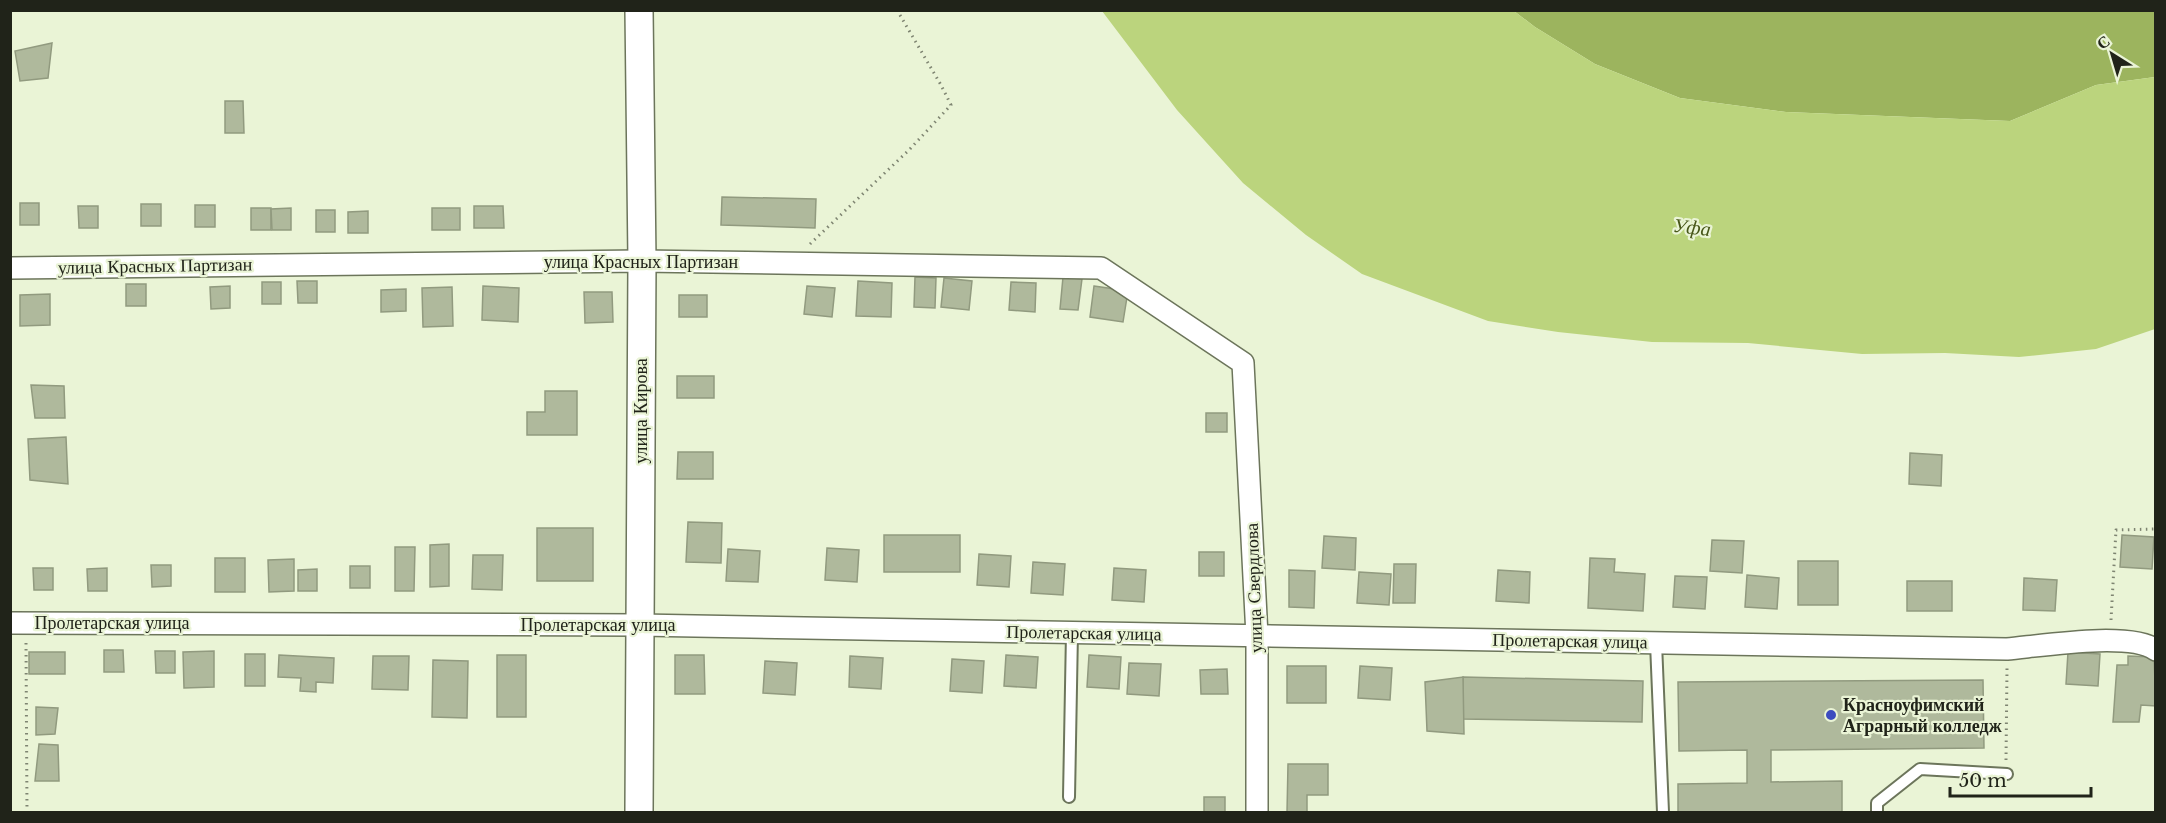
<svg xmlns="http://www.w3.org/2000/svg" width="2166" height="823" font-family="'Libre Baskerville',serif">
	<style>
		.forest { fill: #9cb45e }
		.water { fill: #bbd47d }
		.building { fill: #afb99c; stroke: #919a7f; stroke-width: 1.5 }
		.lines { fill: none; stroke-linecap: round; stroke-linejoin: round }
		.service-casing { stroke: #6c755b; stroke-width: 14 }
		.minor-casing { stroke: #6c755b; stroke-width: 24 }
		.tertiary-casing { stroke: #6c755b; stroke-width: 30 }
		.path { stroke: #7e8471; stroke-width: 3; stroke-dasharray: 1.5 4.5; stroke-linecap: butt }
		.service { stroke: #fff; stroke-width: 10 }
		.minor { stroke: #fff; stroke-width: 21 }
		.tertiary { stroke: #fff; stroke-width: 27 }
		.poi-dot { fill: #3d4cbf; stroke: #eaf4d6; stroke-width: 2 }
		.labels { text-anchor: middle; stroke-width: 4.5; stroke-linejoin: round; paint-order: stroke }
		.street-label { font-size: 18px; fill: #202319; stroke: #eaf4d6 }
		.poi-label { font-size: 18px; font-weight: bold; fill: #202319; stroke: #eaf4d6; text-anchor: start }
		.water-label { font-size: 20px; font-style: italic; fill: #475618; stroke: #eaf4d6 }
	</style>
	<rect width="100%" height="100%" fill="#eaf4d6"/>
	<path class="forest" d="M1514,11H2154L2156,13L2155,77L2096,85L2010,121L1786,112L1680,98L1595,64L1535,27Z"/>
	<path class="water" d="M1102,11H1514L1535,27L1595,64L1680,98L1786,112L2010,121L2096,85L2155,77V329L2096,349L2019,357L1945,353L1862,354L1748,343L1652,342L1558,332L1488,321L1362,274L1306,235L1243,183L1177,110Z"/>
	<g class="building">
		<path d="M52,43L48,78L20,81L15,51Z"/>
		<path d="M225,101H243L244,133H225Z"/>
		<path d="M722,197L816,199L815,228L721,225Z"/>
		<rect x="20" y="203" width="19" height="22"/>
		<rect x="141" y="204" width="20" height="22"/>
		<rect x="195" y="205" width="20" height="22"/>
		<path d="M78,206H98V228H79Z"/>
		<path d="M474,206H503L504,228H474Z"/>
		<rect x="251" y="208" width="20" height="22"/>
		<path d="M291,208V230H272L271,209Z"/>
		<rect x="432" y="208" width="28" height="22"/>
		<rect x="316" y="210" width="19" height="22"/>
		<path d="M368,211V233H348V212Z"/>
		<path d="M915,277L936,278L935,308L914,307Z"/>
		<path d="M1063,277L1082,279L1078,310L1060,309Z"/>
		<path d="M944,278L972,281L969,310L941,307Z"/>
		<path d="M297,281H317V303H298Z"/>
		<path d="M858,281L892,283L891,317L856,316Z"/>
		<rect x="262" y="282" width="19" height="22"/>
		<path d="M1011,282L1036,283L1035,312L1009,310Z"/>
		<rect x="126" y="284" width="20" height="22"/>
		<path d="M230,286V308L211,309L210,287Z"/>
		<path d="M483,286L519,288L518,322L482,320Z"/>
		<path d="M807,286L835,288L832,317L804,314Z"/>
		<path d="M1094,286L1128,291L1123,322L1090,317Z"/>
		<path d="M452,287L453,326L423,327L422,288Z"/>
		<path d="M406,289V311L381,312V290Z"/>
		<path d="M584,292H612L613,322L585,323Z"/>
		<path d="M50,294V325L20,326V295Z"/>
		<rect x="679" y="295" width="28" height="22"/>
		<rect x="677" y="376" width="37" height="22"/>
		<path d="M31,385L64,386L65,418H35Z"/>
		<path d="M545,391H577V435H527V412H545Z"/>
		<rect x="1206" y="413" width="21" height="19"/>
		<path d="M66,437L68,484L30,480L28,439Z"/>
		<path d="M678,452H713V479H677Z"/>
		<path d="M1910,453L1942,455L1941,486L1909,484Z"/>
		<path d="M688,522L722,523L721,563L686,562Z"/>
		<rect x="537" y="528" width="56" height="53"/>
		<rect x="884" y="535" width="76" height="37"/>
		<path d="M2122,535L2154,537L2152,569L2120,567Z"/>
		<path d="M1324,536L1356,538L1355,570L1322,568Z"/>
		<path d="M1712,540L1744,541L1742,573L1710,571Z"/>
		<path d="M449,544V586L430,587V545Z"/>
		<path d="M395,547H415L414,591H395Z"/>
		<path d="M827,548L859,550L857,582L825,580Z"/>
		<path d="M728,549L760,551L758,582L726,581Z"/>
		<rect x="1199" y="552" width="25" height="24"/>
		<path d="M979,554L1011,556L1009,587L977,585Z"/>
		<path d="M473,555H503L502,590L472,589Z"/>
		<rect x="215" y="558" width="30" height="34"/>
		<path d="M1590,558L1615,559L1614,572L1645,574L1643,611L1588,608Z"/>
		<path d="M294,559V591L269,592L268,560Z"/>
		<rect x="1798" y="561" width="40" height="44"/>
		<path d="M1033,562L1065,564L1063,595L1031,593Z"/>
		<path d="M1394,564H1416L1415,603H1393Z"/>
		<path d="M151,565H171V586L152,587Z"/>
		<rect x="350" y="566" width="20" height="22"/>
		<path d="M33,568H53V590H34Z"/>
		<path d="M107,568V591H88L87,569Z"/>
		<path d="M1114,568L1146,570L1144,602L1112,600Z"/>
		<path d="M317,569V591H298V570Z"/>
		<path d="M1289,570L1315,571L1314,608L1289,607Z"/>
		<path d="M1498,570L1530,572L1529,603L1496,601Z"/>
		<path d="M1359,572L1391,574L1389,605L1357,603Z"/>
		<path d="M1747,575L1779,578L1777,609L1745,607Z"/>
		<path d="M1675,576L1707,577L1705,609L1673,607Z"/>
		<path d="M2024,578L2057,580L2055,611L2023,610Z"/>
		<rect x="1907" y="581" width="45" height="30"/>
		<path d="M104,650H123L124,672H104Z"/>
		<path d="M155,651H175V673H156Z"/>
		<path d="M214,651V687L184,688L183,652Z"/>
		<rect x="29" y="652" width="36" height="22"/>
		<path d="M2068,652L2100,654L2098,686L2066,684Z"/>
		<rect x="245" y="654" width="20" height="32"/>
		<path d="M279,655L334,658L333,683L316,682V692L300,691L301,678L278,677Z"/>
		<rect x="497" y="655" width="29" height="62"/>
		<path d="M675,655H704L705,694H675Z"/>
		<path d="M1006,655L1038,657L1036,688L1004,686Z"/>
		<path d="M1089,655L1121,657L1119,689L1087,687Z"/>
		<path d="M373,656H409L408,690L372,689Z"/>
		<path d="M850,656L883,658L881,689L849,687Z"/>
		<path d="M2128,656L2154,657L2156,706L2141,705L2139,722H2113L2117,665H2128Z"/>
		<path d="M952,659L984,661L982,693L950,691Z"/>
		<path d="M433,660L468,661L467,718L432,717Z"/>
		<path d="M765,661L797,663L795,695L763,693Z"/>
		<path d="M1129,663L1161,664L1159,696L1127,694Z"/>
		<rect x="1287" y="666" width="39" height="37"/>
		<path d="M1360,666L1392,668L1390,700L1358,698Z"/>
		<path d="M1227,669L1228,694H1201L1200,670Z"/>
		<path d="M1463,677L1643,681L1642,722L1462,719Z"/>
		<path d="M1463,677L1464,734L1427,731L1425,682Z"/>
		<path d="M1983,680L1984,748L1771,750V782L1842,781V812H1678V784L1747,783V750L1679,751L1678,682Z"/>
		<path d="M36,707L58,708L55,734L36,735Z"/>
		<path d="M39,744L58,745L59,781H35Z"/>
		<path d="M1288,764H1328V795H1307V812H1287Z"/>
		<rect x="1204" y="797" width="21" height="15"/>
	</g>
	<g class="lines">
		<defs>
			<g id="service">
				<path d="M1656,643L1663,812"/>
				<path d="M1069,797L1072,632"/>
				<path d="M1877,812V803L1920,769L2007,774"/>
			</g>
			<g id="minor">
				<path d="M10,268L642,261L1101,268L1243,363L1257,636V812"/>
				<path d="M10,623L640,625L2007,649C2040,646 2130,631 2156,650"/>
			</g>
			<path id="tertiary" d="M639,10L642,261L639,812"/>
		</defs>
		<use href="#service" class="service-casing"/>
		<use href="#minor" class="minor-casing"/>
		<use href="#tertiary" class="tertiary-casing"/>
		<g class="path">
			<path d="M810,244L909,150L951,105L941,85L897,10"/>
			<path d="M2111,620L2116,530L2155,529"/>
			<path d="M26,643L27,812"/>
			<path d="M2006,760L2007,668"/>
		</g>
		<use href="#service" class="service"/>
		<use href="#minor" class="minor"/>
		<use href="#tertiary" class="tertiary"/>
	</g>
	<circle class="poi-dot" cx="1831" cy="715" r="6"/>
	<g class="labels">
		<g class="street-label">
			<text x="641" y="268">улица Красных Партизан</text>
			<text transform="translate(155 266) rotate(-1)" y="6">улица Красных Партизан</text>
			<text transform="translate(641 411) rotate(-90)" y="6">улица Кирова</text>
			<text transform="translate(1254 588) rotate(-92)" y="6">улица Свердлова</text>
			<text x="112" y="629">Пролетарская улица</text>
			<text x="598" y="631">Пролетарская улица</text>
			<text transform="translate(1084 633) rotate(1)" y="6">Пролетарская улица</text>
			<text transform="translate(1570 641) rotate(1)" y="6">Пролетарская улица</text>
		</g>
		<g class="poi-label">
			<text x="1843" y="711">Красноуфимский<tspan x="1843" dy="21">Аграрный колледж</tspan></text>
		</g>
		<g class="water-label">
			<text transform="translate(1692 227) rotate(7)" y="7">Уфа</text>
		</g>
	</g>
	<rect width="2166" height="823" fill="none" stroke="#202319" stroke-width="24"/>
	<g transform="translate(2112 54) rotate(323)" stroke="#eaf4d6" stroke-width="4.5" paint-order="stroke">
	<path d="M0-4.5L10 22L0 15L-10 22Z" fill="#202319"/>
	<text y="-9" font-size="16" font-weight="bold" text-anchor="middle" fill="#202319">С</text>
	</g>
	<path d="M1950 787v9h141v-9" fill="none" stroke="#202319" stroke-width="3"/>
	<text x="1959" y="787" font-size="18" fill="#202319" stroke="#eaf4d6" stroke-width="4.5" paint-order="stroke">50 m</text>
</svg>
